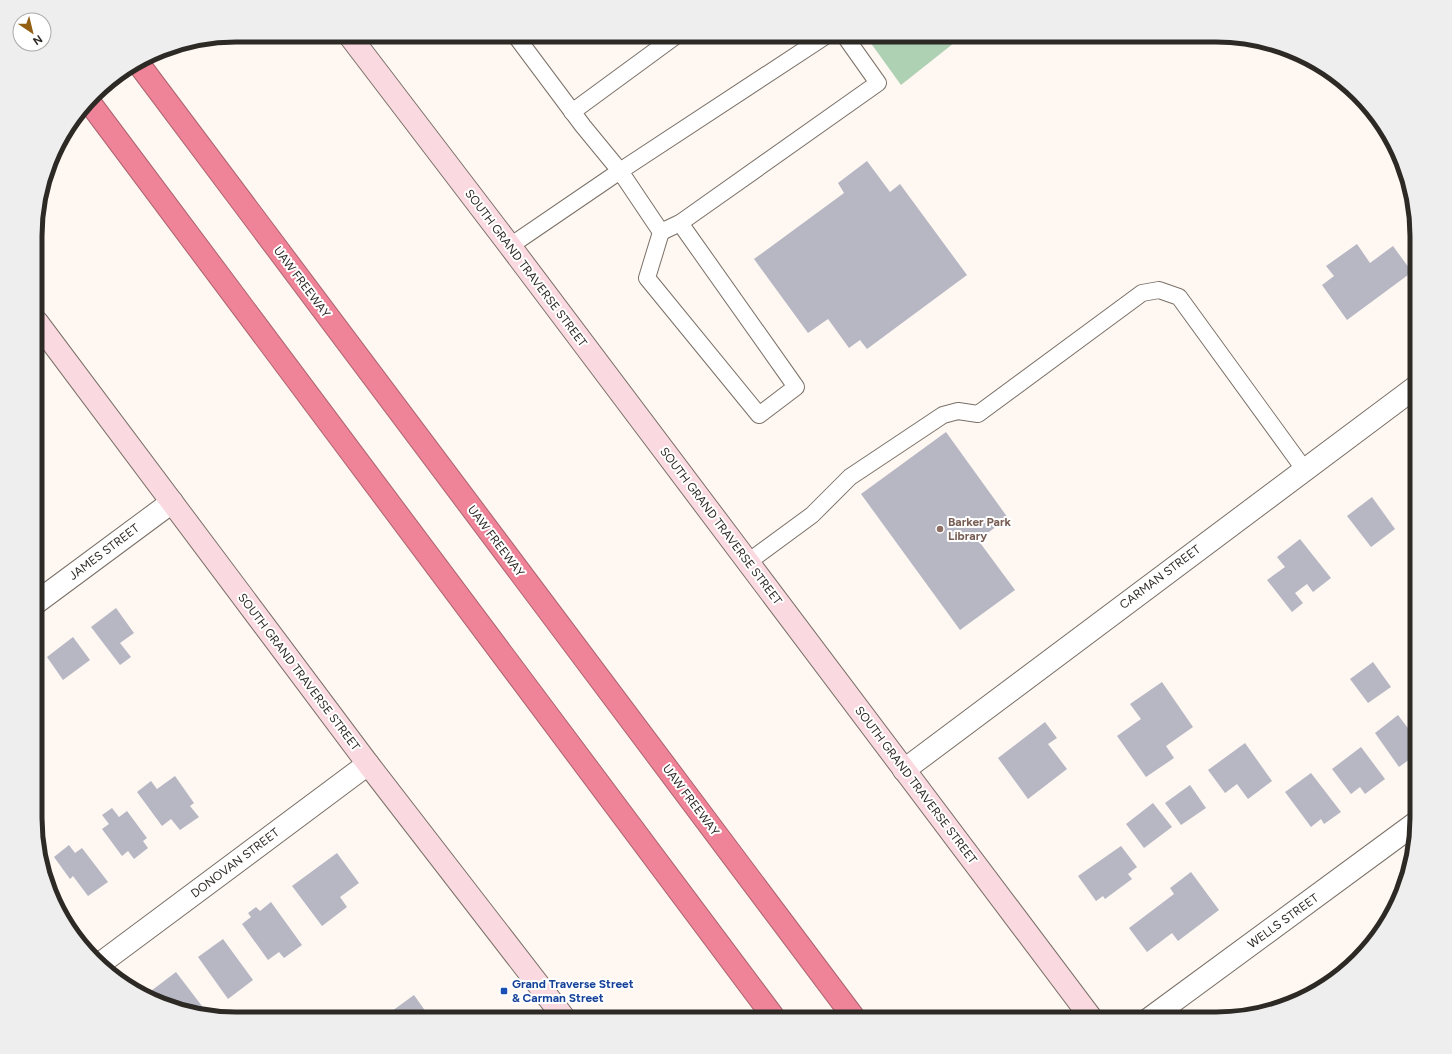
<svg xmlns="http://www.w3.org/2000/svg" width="1452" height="1054" font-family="Figtree,sans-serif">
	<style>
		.green { fill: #aed1b3 }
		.building { fill: #b7b7c4 }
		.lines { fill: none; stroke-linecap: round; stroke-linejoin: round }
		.service-casing { stroke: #7a7067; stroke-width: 18 }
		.minor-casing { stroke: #7a7067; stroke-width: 24 }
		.secondary-casing { stroke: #7a7067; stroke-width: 24 }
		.motorway-casing { stroke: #ab646f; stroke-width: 24 }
		.service { stroke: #fff; stroke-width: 16 }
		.minor { stroke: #fff; stroke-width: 22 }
		.secondary { stroke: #fadae0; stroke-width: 22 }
		.motorway { stroke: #ef8397; stroke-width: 22 }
		.education-dot { fill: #8d6e63; stroke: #fff; stroke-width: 1.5 }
		.transit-dot { fill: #1a4fb4; stroke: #fff; stroke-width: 1.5 }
		.labels { text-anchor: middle; stroke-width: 4; stroke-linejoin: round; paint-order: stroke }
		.street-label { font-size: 12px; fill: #2d2925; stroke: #fff }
		.education-label { font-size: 12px; font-weight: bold; fill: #785e54; stroke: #fff; text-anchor: start }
		.transit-label { font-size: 12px; font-weight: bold; fill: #164399; stroke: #fff; text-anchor: start }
		.rim { fill: none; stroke: #2d2925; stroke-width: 5 }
	</style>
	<rect width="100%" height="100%" fill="#fef7f2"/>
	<path class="green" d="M865,35H964L901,85Z"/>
	<g class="building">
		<path d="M867,161L890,192L900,184L967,275L867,349L860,340L849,348L828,319L808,333L754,259L844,193L838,183Z"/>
		<path d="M1357,244L1370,263L1393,246L1412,272L1347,320L1322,285L1334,276L1326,266Z"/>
		<path d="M946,432L1008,518L978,540L1015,590L960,630L861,494Z"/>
		<path d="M1372,497L1395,529L1371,547L1347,516Z"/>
		<path d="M1300,539L1331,578L1313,592L1307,584L1295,593L1303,603L1292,612L1267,580L1285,567L1277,557Z"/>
		<path d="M116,608L134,633L120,643L131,657L120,665L91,627Z"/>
		<path d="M73,637L90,660L63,680L47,657Z"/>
		<path d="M1373,662L1391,687L1368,703L1350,679Z"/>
		<path d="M1162,682L1193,727L1166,746L1174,758L1146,777L1117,736L1141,719L1130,704Z"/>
		<path d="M1398,715L1417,740V754L1399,767L1375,733Z"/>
		<path d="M1045,722L1057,738L1048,744L1067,769L1028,799L998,758Z"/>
		<path d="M1245,743L1272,781L1248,799L1237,784L1225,793L1208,770Z"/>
		<path d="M1361,747L1385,779L1365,794L1360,787L1351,794L1332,769Z"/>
		<path d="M1311,773L1341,812L1324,824L1321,819L1311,827L1285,792Z"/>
		<path d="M175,776L194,803L190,806L199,817L180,830L171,819L162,826L137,792L151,781L157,789Z"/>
		<path d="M1190,785L1206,808L1181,825L1165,803Z"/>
		<path d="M1153,803L1172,827L1144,848L1126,824Z"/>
		<path d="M112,808L119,817L127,811L147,838L143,841L148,848L134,859L128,851L122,856L102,829L109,824L102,815Z"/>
		<path d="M69,845L75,853L82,848L108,882L88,896L73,876L70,879L54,857Z"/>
		<path d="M1121,846L1137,867L1128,874L1132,879L1105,899L1103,896L1096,901L1078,876Z"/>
		<path d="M337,853L359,883L340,897L347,907L322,926L292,886Z"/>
		<path d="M1191,872L1219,910L1178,941L1172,933L1147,952L1129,928L1174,894L1170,888Z"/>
		<path d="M271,902L302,945L284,958L279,952L268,960L242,924L251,917L248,913L256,907L260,911Z"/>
		<path d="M223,939L253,980L228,999L198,957Z"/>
		<path d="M1350,958L1354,963L1348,969L1313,993L1309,988Z"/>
		<path d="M176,972L205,1010L199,1014L171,1008L149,997L147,994Z"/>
		<path d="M414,995L431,1019H392L388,1014Z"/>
	</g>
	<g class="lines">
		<defs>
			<g id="service">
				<path d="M827,35L620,171L661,232L680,223L878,83L844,35"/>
				<path d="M572,112L677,35"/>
				<path d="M661,232L647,278L759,415L796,387L680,223"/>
				<path d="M510,246L620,171L583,126L515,35"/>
				<path d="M748,562L812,515L850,477L943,415L958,411L978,414L1142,293L1159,290L1179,297L1304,469"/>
			</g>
			<g id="minor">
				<path d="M37,602L172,502"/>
				<path d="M904,770L1417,386"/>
				<path d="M101,963L368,764"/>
				<path d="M1149,1019L1417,822"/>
			</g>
			<g id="secondary">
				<path d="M349,35L510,246L1092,1019"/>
				<path d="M37,322L368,764L565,1019"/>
			</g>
			<g id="motorway">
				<path d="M138,63L855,1019"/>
				<path d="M90,103L775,1019"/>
			</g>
		</defs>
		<use href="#service" class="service-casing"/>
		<use href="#minor" class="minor-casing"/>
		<use href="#secondary" class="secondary-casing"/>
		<use href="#motorway" class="motorway-casing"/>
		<use href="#service" class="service"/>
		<use href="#minor" class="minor"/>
		<use href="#secondary" class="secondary"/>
		<use href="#motorway" class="motorway"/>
	</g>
	<circle class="education-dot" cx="940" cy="529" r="4"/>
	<rect class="transit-dot" x="500" y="987" width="8" height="8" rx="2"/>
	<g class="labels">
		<g class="street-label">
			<text transform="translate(526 268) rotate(53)" y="4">SOUTH GRAND TRAVERSE STREET</text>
			<text transform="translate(302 282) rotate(53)" y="4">UAW FREEWAY</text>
			<text transform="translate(721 526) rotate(53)" y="4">SOUTH GRAND TRAVERSE STREET</text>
			<text transform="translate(496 541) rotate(53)" y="4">UAW FREEWAY</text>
			<text transform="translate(104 552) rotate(-37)" y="4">JAMES STREET</text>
			<text transform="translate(1160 577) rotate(-37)" y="4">CARMAN STREET</text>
			<text transform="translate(299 672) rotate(53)" y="4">SOUTH GRAND TRAVERSE STREET</text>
			<text transform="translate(916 785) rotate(53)" y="4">SOUTH GRAND TRAVERSE STREET</text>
			<text transform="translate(691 800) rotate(53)" y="4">UAW FREEWAY</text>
			<text transform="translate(235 863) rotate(-37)" y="4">DONOVAN STREET</text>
			<text transform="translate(1283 921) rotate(-36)" y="4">WELLS STREET</text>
		</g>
		<g class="education-label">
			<text x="948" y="526">Barker Park<tspan x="948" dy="14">Library</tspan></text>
		</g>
		<g class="transit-label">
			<text x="512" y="988">Grand Traverse Street<tspan x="512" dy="14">&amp; Carman Street</tspan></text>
		</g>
	</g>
	<path d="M0 0H1452V1054H0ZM236 42H1216A194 194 0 0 1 1410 236V818A194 194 0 0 1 1216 1012H236A194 194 0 0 1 42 818V236A194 194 0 0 1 236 42Z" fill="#eee" fill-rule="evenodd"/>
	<path class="rim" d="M236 42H1216A194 194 0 0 1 1410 236V818A194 194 0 0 1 1216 1012H236A194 194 0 0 1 42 818V236A194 194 0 0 1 236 42Z"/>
	<g transform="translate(32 32) rotate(145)"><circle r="19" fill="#ffffff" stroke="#aba9a8"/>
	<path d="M0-3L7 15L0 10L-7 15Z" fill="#935f13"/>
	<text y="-6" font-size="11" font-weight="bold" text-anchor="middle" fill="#2d2925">N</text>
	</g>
</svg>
